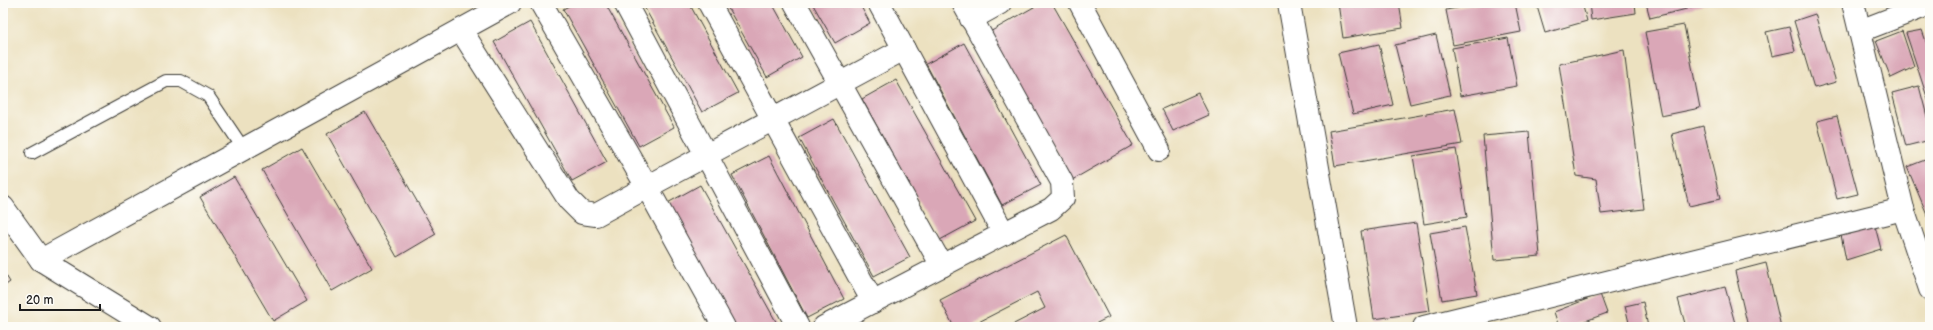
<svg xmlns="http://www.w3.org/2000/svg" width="1933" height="330" font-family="'Balsamiq Sans',sans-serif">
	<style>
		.building { fill: #daa7b7 }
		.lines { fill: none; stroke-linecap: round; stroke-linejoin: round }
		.service-casing { stroke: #3b3a35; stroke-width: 14 }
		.minor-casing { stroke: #3b3a35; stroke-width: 24 }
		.service { stroke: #fff; stroke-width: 12 }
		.minor { stroke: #fff; stroke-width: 22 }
	</style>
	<rect width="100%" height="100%" fill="#fdfcf7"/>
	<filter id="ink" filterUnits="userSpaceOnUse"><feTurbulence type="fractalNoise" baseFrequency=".025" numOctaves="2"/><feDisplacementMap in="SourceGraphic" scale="8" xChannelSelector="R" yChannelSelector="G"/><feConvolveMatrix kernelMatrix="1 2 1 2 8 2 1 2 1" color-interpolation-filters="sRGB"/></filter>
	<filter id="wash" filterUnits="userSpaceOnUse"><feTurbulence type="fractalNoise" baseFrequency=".012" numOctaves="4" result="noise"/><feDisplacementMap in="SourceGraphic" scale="16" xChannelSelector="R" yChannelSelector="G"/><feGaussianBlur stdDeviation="0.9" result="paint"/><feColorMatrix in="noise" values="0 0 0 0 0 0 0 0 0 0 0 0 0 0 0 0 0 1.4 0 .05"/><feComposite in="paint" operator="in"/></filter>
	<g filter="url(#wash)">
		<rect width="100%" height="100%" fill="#ece1c0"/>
		<g id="blocks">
			<g class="building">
				<path d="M575,3H605L674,127L639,146L563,9Z"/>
				<path d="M642,3H689L738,93L702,112Z"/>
				<path d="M725,3H772L802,57L767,77Z"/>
				<path d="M812,3H859L870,23L835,43Z"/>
				<path d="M1041,3H1052L1133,145L1072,180L988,33Z"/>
				<path d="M1338,3H1399L1403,28L1343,38Z"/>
				<path d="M1483,3H1515L1521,32L1453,45L1446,10Z"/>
				<path d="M1536,3H1582L1587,21L1545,33Z"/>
				<path d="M1589,3H1635L1636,13L1591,20Z"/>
				<path d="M1646,3H1707V4L1650,18Z"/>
				<path d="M1815,14L1836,82L1814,88L1794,21Z"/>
				<path d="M530,22L607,162L572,181L494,42Z"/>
				<path d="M1684,25L1700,108L1661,116L1645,32Z"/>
				<path d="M1789,27L1795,51L1772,56L1766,32Z"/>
				<path d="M1922,30L1930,53V106L1906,33Z"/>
				<path d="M1902,31L1914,67L1891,78L1876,41Z"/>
				<path d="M1436,35L1450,95L1410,104L1395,45Z"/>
				<path d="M1508,38L1517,86L1460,96L1452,48Z"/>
				<path d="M964,43L1041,185L1002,205L926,64Z"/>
				<path d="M1379,44L1393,105L1353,114L1338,53Z"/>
				<path d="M1624,50L1644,209L1601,214L1596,179L1576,176L1559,64Z"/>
				<path d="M896,80L975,221L940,240L862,99Z"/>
				<path d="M1919,86L1930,128V140L1906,146L1892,93Z"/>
				<path d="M1198,93L1209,115L1173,131L1162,109Z"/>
				<path d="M1455,109L1462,144L1335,166L1329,131Z"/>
				<path d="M365,112L436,234L397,257L327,134Z"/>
				<path d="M1837,116L1858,194L1837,199L1817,121Z"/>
				<path d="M834,119L910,257L874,276L799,138Z"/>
				<path d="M1703,126L1720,199L1689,206L1672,134Z"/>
				<path d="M1529,132L1540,256L1494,260L1483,136Z"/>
				<path d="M302,147L372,268L332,291L262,170Z"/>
				<path d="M1456,149L1467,217L1424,224L1413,156Z"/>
				<path d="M769,156L844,299L807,318L732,175Z"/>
				<path d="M1930,158V219H1929L1907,167Z"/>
				<path d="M234,177L307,301L273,321L200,197Z"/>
				<path d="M700,185L779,327H732L664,205Z"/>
				<path d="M1416,223L1430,311L1374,319L1361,231Z"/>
				<path d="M1875,226L1881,249L1846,260L1841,235Z"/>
				<path d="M1465,227L1477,294L1442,300L1430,233Z"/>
				<path d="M1066,235L1109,317L1089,327H1008L1045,308L1037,292L969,327H954L940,300Z"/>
				<path d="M1766,263L1781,327H1748L1735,271Z"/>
				<path d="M3,271L10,282L3,287Z"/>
				<path d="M1725,287L1736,327H1686L1678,299Z"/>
				<path d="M1600,294L1607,313L1569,327H1559L1554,312Z"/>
				<path d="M1643,302L1648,327H1630L1625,306Z"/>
			</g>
		</g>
	</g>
	<g filter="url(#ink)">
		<use href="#blocks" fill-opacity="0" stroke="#3b3a35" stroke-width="1"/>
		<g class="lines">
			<defs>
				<path id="service" d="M32,153L166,81H181L208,96L243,148"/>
				<g id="minor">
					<path d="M541,3L647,187L904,49"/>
					<path d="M625,3L798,327"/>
					<path d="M709,3L873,302"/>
					<path d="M795,3L942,266"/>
					<path d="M879,3L1004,234"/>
					<path d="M1080,3L1159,150"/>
					<path d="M1289,3L1346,327"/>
					<path d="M1853,3L1903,209L1930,289"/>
					<path d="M971,19L1000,3"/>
					<path d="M461,30L569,200L582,213L596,215L647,187L724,327"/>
					<path d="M1860,31L1930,4"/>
					<path d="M3,207L41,260L150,327"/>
					<path d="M41,260L510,3"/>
					<path d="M824,327L1051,209L1063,198L1062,182L963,3"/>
					<path d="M1424,327L1903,209"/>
				</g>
			</defs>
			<use href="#service" class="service-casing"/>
			<use href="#minor" class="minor-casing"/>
			<use href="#service" class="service"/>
			<use href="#minor" class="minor"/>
		</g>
	</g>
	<rect width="1933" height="330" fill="none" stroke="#fdfcf7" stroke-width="16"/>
	<path d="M20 304v6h80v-6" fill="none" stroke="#1c1c1c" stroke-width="2"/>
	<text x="26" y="304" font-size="12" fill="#1c1c1c" stroke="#fdfcf7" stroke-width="3" paint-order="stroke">20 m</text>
</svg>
